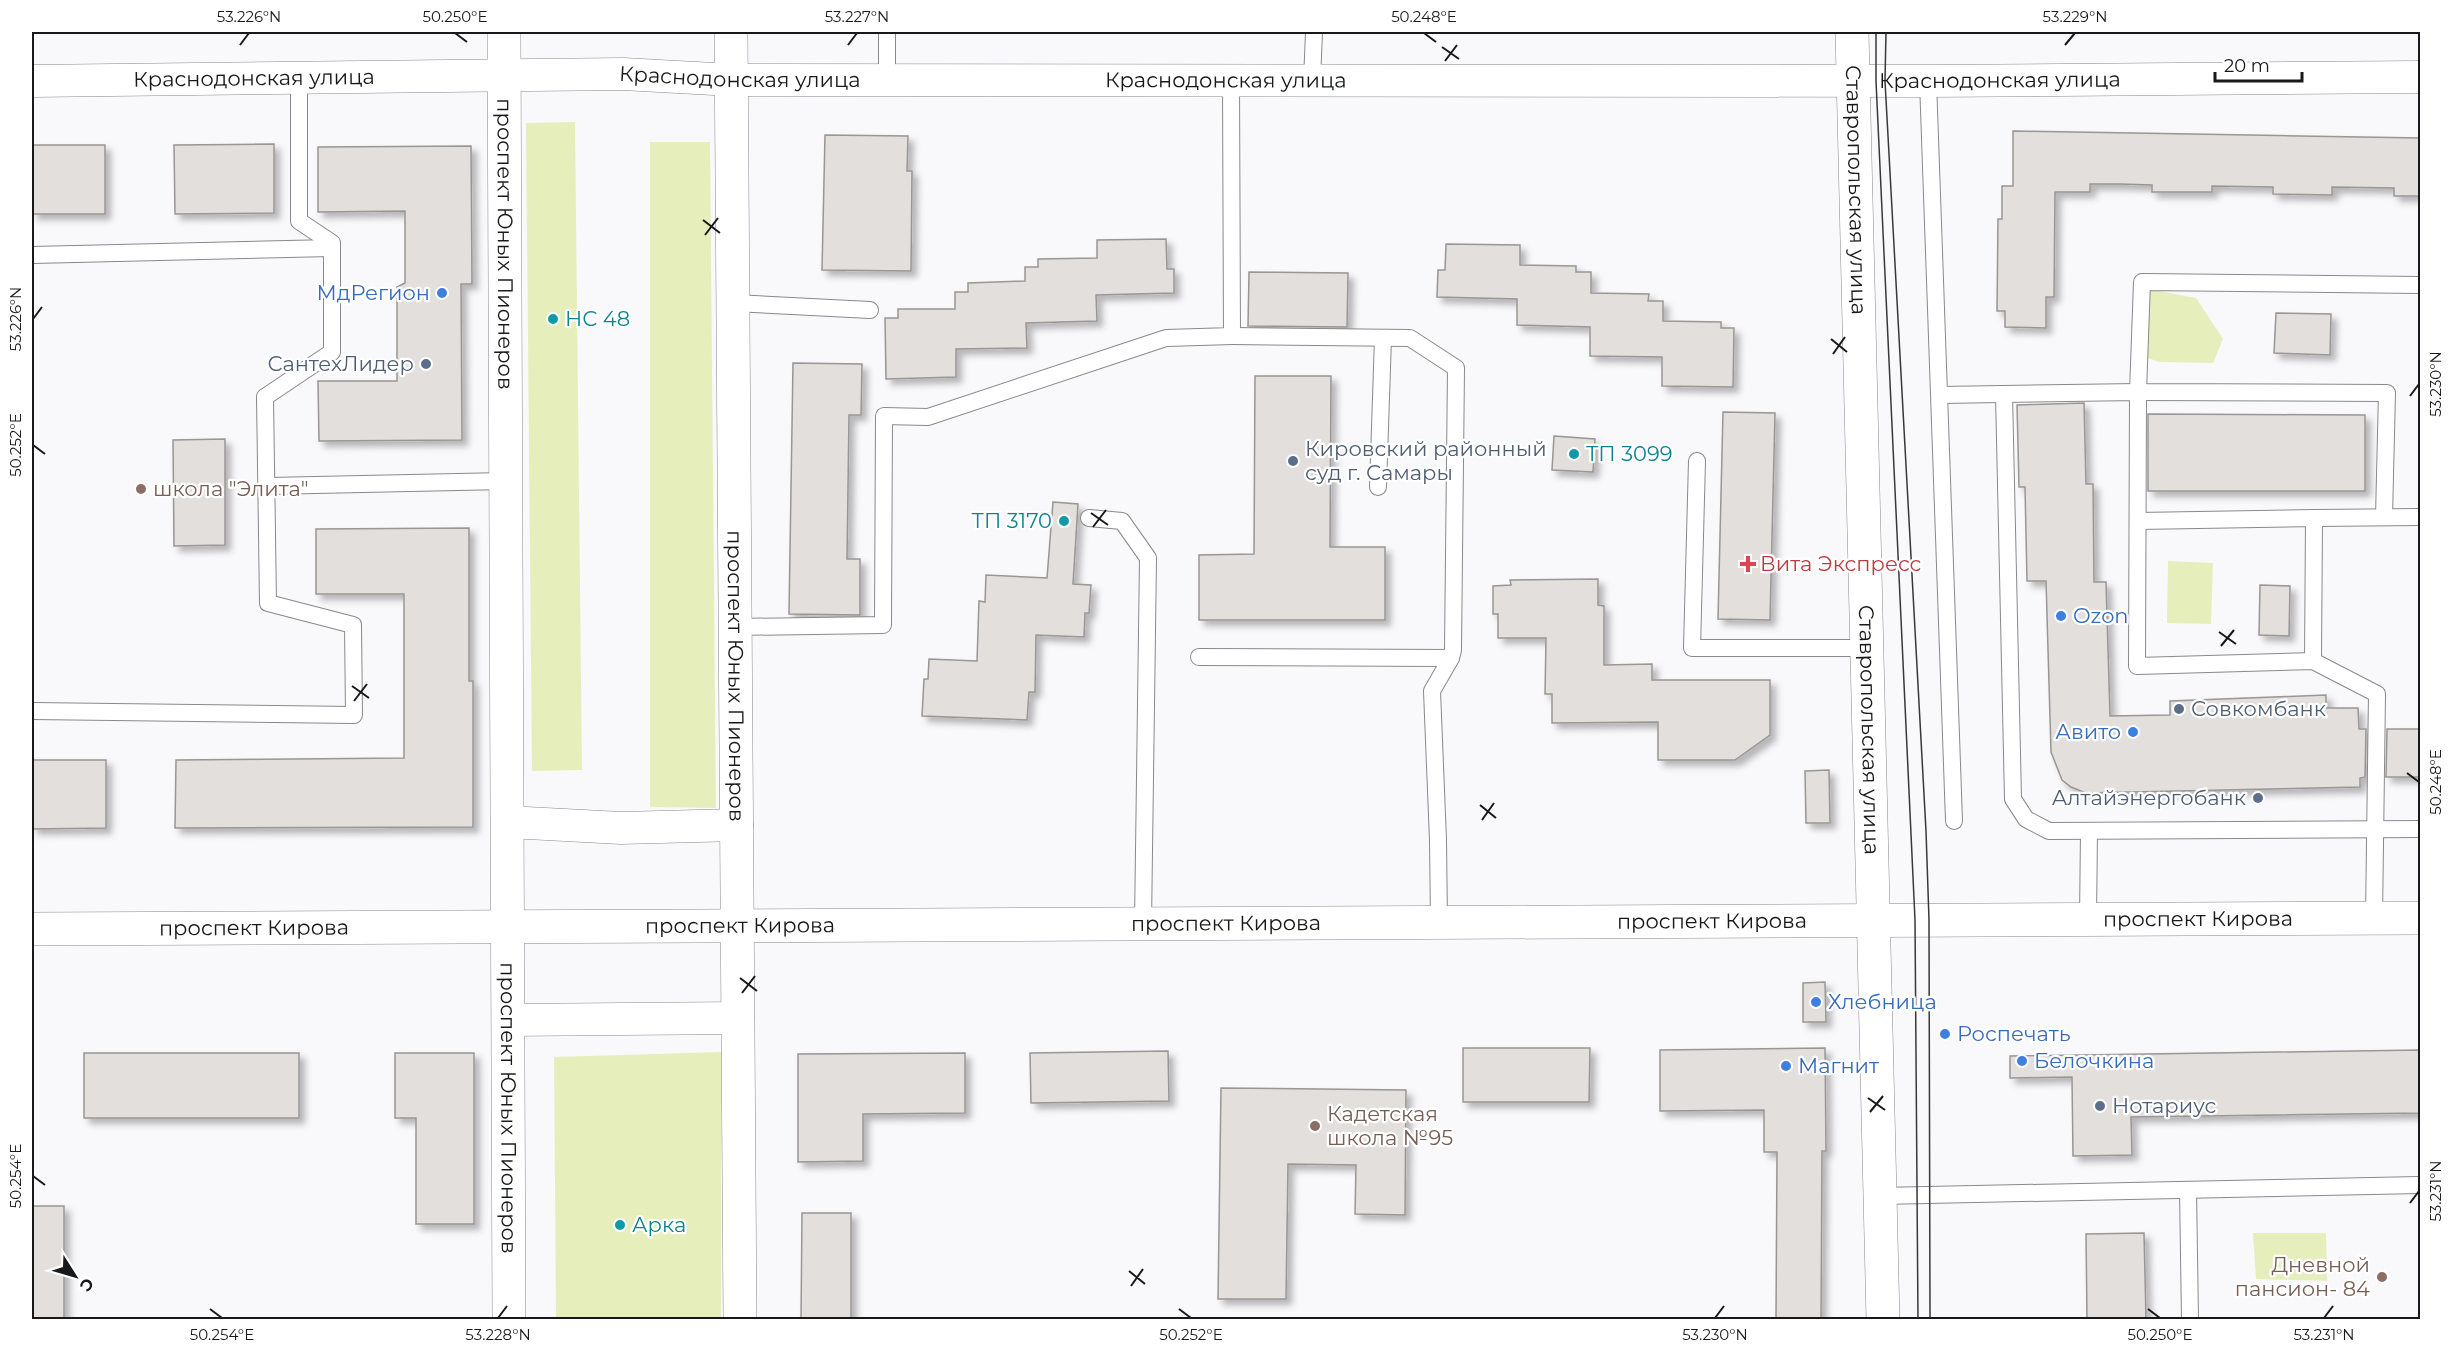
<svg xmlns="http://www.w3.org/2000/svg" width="2452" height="1351" font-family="Montserrat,sans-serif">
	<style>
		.green { fill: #e6eebc }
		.building { fill: #e2dfdd; stroke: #999694; stroke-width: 1.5; filter: url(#shadow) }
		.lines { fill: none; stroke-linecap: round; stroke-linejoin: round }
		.lane-casing { stroke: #89898c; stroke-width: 18 }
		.street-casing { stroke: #89898c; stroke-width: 33 }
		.secondary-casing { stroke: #89898c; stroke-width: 34 }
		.primary-casing { stroke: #89898c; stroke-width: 34 }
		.lane { stroke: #fff; stroke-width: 16 }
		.street { stroke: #fff; stroke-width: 32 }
		.secondary { stroke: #fff; stroke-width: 33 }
		.primary { stroke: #fff; stroke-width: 33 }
		.tram { stroke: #37383a; stroke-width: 1.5 }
		.ticks { fill: none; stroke: #18191a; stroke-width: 2 }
		.shop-dot { fill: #3f7fe0; stroke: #fff; stroke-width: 2 }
		.culture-dot { fill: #0f9aa8; stroke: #fff; stroke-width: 2 }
		.service-dot { fill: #5c6f8a; stroke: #fff; stroke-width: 2 }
		.education-dot { fill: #8d6e63; stroke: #fff; stroke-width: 2 }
		.health-dot { fill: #e0444e; stroke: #fff; stroke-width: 2 }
		.labels { text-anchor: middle; stroke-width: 4.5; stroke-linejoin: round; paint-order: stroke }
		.street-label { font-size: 21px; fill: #18191a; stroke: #fff }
		.shop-label { font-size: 21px; fill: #366cbe; stroke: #fff; text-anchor: start }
		.culture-label { font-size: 21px; fill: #0d838f; stroke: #fff; text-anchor: start }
		.service-label { font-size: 21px; fill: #4e5e75; stroke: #fff; text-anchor: start }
		.education-label { font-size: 21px; fill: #785e54; stroke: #fff; text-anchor: start }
		.health-label { font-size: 21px; fill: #be3a42; stroke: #fff; text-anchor: start }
		.neatline { fill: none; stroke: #18191a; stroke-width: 2 }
		.ticks-label { font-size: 15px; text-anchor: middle; fill: #18191a }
	</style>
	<defs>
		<filter id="shadow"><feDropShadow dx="5.5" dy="5.5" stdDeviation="3" flood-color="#0004"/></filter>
	</defs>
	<rect width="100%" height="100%" fill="#f9f9fc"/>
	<g class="green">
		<path d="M575,122L582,770L532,771L526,123Z"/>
		<path d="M650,142H710L716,808L650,807Z"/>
		<path d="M2143,288L2196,298L2223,339L2213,363L2159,362L2132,352C2131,329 2129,308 2143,288Z"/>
		<path d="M2168,561L2213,563L2211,624L2167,623Z"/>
		<path d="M721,1052V1319H556L554,1057Z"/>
		<path d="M2253,1233H2326L2327,1281L2256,1279Z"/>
	</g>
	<g class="building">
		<path d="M2013,131L2421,138V196H2394V188L2332,187V195L2273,194V187L2212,186V192H2152V185L2120,184H2090V192H2055L2054,297H2046V328L2005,327V311H1997L1998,219H2002V186H2013Z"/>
		<path d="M825,135L908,136L907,171H912L911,271L822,270Z"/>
		<path d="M274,144V213L175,214L174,145Z"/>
		<rect x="32" y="145" width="73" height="69"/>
		<path d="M471,146L472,284H461L462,440L319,441L318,381H397V287L405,283V211L318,212V147Z"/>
		<path d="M1166,239L1167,269H1174V293L1096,295L1097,321L1026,323L1027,348L956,349V377L886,379L885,318H898V309H955V292H968V283L1025,281V267H1038V259L1097,258V240Z"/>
		<path d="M1446,244L1520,245V265L1576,266V272H1591V293L1649,294L1648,301H1663V321L1721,322V328H1734L1733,387L1662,386V357L1590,356V327L1517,325V299L1437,297L1438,270H1445Z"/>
		<path d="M1249,272L1348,273L1347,327L1248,326Z"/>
		<path d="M2276,313L2331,314L2330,355L2274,353Z"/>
		<path d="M793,363L862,364L861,415H849L847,559H860V615L789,614Z"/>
		<path d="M1255,376H1331L1330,547H1385V620H1199V555L1254,554Z"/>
		<path d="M2084,403L2086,484H2093L2094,582H2106L2110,716L2170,715V701L2326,695V708H2358L2359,729H2366L2365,777L2360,778V787L2086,793L2071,787L2062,780L2051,752L2046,581H2027L2025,487H2019L2017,405Z"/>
		<path d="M1723,412L1775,413L1770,620L1718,619Z"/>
		<path d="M2148,414L2365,415V491H2148Z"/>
		<path d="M1554,436L1595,439L1593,472L1552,470Z"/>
		<path d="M225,439V545L174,546L173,440Z"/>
		<path d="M1053,502L1078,504L1073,584L1091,585L1089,613H1085L1084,637L1036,635L1035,692H1029L1027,720L922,716L924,679H928L929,659L977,661L979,601L985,602L986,575L1047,578Z"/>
		<path d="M469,528V681H473V827L175,828L176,760L404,758V594H316V529Z"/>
		<path d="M1598,579V605L1604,606V665L1652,664V680H1770V735L1735,760H1658V722L1552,723V694H1545L1546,638H1498V614H1493V586L1511,585L1510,580Z"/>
		<path d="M2260,585L2290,586L2289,636L2259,635Z"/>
		<path d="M2387,729H2421V777H2386Z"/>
		<path d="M32,760H106V828L32,829Z"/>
		<path d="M1829,770L1830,823H1806L1805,771Z"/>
		<path d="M1825,982L1826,1022H1803V983Z"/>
		<path d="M1463,1048H1590L1589,1102H1463Z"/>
		<path d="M1825,1048L1826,1151H1822L1821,1320H1776L1777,1152H1764V1110L1660,1111V1050Z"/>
		<path d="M2421,1050V1113L2131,1117L2132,1155L2073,1156L2072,1077L2010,1078V1056Z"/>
		<path d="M1168,1051L1169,1101L1031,1103L1030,1053Z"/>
		<rect x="84" y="1053" width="215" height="65"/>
		<path d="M395,1053H474V1224H416V1118H395Z"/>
		<path d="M965,1053V1113L863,1114V1161L798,1162V1054Z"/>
		<path d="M1221,1088L1406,1090L1405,1215L1355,1214L1356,1165L1288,1164L1286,1299H1218Z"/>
		<rect x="32" y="1206" width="32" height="114"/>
		<path d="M802,1213H851V1320H801Z"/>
		<path d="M2144,1233L2146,1320H2087L2086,1234Z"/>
	</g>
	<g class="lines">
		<defs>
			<g id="lane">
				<path d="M887,32V80"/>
				<path d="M1312,81L1314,32"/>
				<path d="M1928,81L1954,821"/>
				<path d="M32,255L332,248"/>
				<path d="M733,303L870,310"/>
				<path d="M1232,336L1410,338L1456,368L1453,650L1451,658L1432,691L1438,840L1439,922"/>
				<path d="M2004,394L2013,799L2026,819L2049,831L2420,829"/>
				<path d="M1940,395L2138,392L2137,666L2313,661L2377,694L2374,918"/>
				<path d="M1697,461L1692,648H1866"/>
				<path d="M268,486L505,481"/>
				<path d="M1378,487L1383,338"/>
				<path d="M2384,517L2387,393L2138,392L2142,282L2420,285"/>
				<path d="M1089,518L1122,521L1148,558L1143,924"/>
				<path d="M2314,518L2420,517"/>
				<path d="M2138,521L2314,518L2313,661"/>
				<path d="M735,627L883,625L884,416L928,417L1166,338L1232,336L1231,80"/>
				<path d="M1199,657L1451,658"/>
				<path d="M32,711L354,715L353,625L268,603L265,397L332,352V243L299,221V78"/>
				<path d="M2088,919L2089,831"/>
				<path d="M2188,1190L2190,1320"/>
				<path d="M1880,1196L2420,1185"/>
			</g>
			<g id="street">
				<path id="s1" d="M32,81L623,74L732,80L1928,81L2420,77"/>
				<path d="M507,822L621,828L737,825"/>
				<path d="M508,1020L738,1018"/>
			</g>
			<g id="secondary">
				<path id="s2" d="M504,32L509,1320"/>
				<path id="s3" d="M731,32L740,1320"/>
				<path id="s4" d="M1852,32L1883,1320"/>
			</g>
			<g id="primary">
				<path id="s5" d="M32,929L2420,918"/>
			</g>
		</defs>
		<use href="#lane" class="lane-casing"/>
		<use href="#street" class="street-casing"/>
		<use href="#secondary" class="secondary-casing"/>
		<use href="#primary" class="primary-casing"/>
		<use href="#lane" class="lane"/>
		<use href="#street" class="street"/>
		<use href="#secondary" class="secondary"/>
		<use href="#primary" class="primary"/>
		<g class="tram">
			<path d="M1876,32V81L1915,920L1918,1320"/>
			<path d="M1886,32L1885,81L1926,831L1929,920L1930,1320"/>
		</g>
	</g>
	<path class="ticks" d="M455,33L467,42M1424,33L1436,42M240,45L249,33M848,45L857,33M2065,45L2075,33M1442,47L1459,59M1445,61L1457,45M703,220L720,233M705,235L718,218M33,319L42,307M1831,339L1847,352M1833,354L1845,337M2410,396L2419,384M33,445L45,454M1091,513L1108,525M1093,527L1106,510M2219,632L2236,644M2221,646L2234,630M352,686L369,698M354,701L367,684M2407,773L2419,782M1480,805L1496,818M1482,820L1494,803M740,978L757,991M742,993L755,976M1868,1098L1885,1110M1870,1112L1883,1096M33,1176L45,1185M2410,1203L2419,1191M1129,1271L1145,1284M1131,1286L1143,1269M210,1309L222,1318M1179,1309L1191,1318M2148,1309L2160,1318M498,1318L507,1306M1715,1318L1724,1306M2324,1318L2333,1306"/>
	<g class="shop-dot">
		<circle cx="442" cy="293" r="6"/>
		<circle cx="2061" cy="616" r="6"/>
		<circle cx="2133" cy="732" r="6"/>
		<circle cx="1816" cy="1002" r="6"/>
		<circle cx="1945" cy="1034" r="6"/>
		<circle cx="2022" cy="1061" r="6"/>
		<circle cx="1786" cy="1066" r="6"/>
	</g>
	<g class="culture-dot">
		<circle cx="553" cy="319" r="6"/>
		<circle cx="1574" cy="454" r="6"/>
		<circle cx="1064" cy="521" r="6"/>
		<circle cx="620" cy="1225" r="6"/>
	</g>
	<g class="service-dot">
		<circle cx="426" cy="364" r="6"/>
		<circle cx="1293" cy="461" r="6"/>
		<circle cx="2179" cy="709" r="6"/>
		<circle cx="2258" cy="798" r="6"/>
		<circle cx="2100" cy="1106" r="6"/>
	</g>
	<g class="education-dot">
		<circle cx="141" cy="489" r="6"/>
		<circle cx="1315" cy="1126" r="6"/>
		<circle cx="2382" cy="1277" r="6"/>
	</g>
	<path class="health-dot" d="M1745 555h6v6h6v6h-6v6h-6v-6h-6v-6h6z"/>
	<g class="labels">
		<g class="street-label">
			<text dy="7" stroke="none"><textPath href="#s1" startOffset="708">Краснодонская улица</textPath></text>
			<text dy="7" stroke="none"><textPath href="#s1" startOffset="222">Краснодонская улица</textPath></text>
			<text dy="7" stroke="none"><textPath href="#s1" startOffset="1194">Краснодонская улица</textPath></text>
			<text dy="7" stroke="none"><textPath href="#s1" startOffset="1968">Краснодонская улица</textPath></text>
			<text dy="7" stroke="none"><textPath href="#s4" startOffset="158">Ставропольская улица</textPath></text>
			<text dy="7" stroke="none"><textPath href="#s2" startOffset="212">проспект Юных Пионеров</textPath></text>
			<text dy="7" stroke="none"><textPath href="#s3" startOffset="644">проспект Юных Пионеров</textPath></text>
			<text dy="7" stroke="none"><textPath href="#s4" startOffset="698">Ставропольская улица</textPath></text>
			<text dy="7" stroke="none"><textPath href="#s5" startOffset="2166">проспект Кирова</textPath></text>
			<text dy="7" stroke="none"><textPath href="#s5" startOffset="1680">проспект Кирова</textPath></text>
			<text dy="7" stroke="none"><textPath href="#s5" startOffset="1194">проспект Кирова</textPath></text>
			<text dy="7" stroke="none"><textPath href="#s5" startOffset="708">проспект Кирова</textPath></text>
			<text dy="7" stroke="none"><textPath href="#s5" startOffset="222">проспект Кирова</textPath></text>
			<text dy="7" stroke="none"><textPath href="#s2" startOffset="1076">проспект Юных Пионеров</textPath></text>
		</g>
		<g class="shop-label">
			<text x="430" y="300" text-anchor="end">МдРегион</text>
			<text x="2073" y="623">Ozon</text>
			<text x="2121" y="739" text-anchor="end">Авито</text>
			<text x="1828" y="1009">Хлебница</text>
			<text x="1957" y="1041">Роспечать</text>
			<text x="2034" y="1068">Белочкина</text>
			<text x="1798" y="1073">Магнит</text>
		</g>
		<g class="culture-label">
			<text x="565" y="326">НС 48</text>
			<text x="1586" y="461">ТП 3099</text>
			<text x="1052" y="528" text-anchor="end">ТП 3170</text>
			<text x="632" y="1232">Арка</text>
		</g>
		<g class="service-label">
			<text x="414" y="371" text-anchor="end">СантехЛидер</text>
			<text x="1305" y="456">Кировский районный<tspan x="1305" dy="24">суд г. Самары</tspan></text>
			<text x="2191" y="716">Совкомбанк</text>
			<text x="2246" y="805" text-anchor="end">Алтайэнергобанк</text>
			<text x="2112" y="1113">Нотариус</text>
		</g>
		<g class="education-label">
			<text x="153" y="496">школа "Элита"</text>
			<text x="1327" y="1121">Кадетская<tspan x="1327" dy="24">школа №95</tspan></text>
			<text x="2370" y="1272" text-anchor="end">Дневной<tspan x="2370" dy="24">пансион- 84</tspan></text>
		</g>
		<g class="health-label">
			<text x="1760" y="571">Вита Экспресс</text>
		</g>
	</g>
	<rect width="2452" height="1351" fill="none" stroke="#ffffff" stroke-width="66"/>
	<g transform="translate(75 1276) rotate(127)" stroke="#ffffff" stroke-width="4.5" paint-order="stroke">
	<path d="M0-4.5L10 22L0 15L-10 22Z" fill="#18191a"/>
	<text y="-9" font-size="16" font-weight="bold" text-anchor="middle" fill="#18191a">С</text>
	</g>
	<path d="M2215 72v9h87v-9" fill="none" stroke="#18191a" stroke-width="3"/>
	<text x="2224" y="72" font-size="18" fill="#18191a" stroke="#ffffff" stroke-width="4.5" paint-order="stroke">20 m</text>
	<rect x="33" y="33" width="2386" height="1285" class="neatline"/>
	<g class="ticks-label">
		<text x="249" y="22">53.226°N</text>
		<text x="455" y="22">50.250°E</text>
		<text x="857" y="22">53.227°N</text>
		<text x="1424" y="22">50.248°E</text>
		<text x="2075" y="22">53.229°N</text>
		<text transform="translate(16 319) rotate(-90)" y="5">53.226°N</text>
		<text transform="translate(2436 384) rotate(-90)" y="5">53.230°N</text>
		<text transform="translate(16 445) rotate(-90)" y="5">50.252°E</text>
		<text transform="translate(2436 782) rotate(-90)" y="5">50.248°E</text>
		<text transform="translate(16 1176) rotate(-90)" y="5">50.254°E</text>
		<text transform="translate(2436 1191) rotate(-90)" y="5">53.231°N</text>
		<text x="222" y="1340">50.254°E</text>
		<text x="498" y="1340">53.228°N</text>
		<text x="1191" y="1340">50.252°E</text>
		<text x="1715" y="1340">53.230°N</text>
		<text x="2160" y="1340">50.250°E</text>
		<text x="2324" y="1340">53.231°N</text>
	</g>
</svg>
